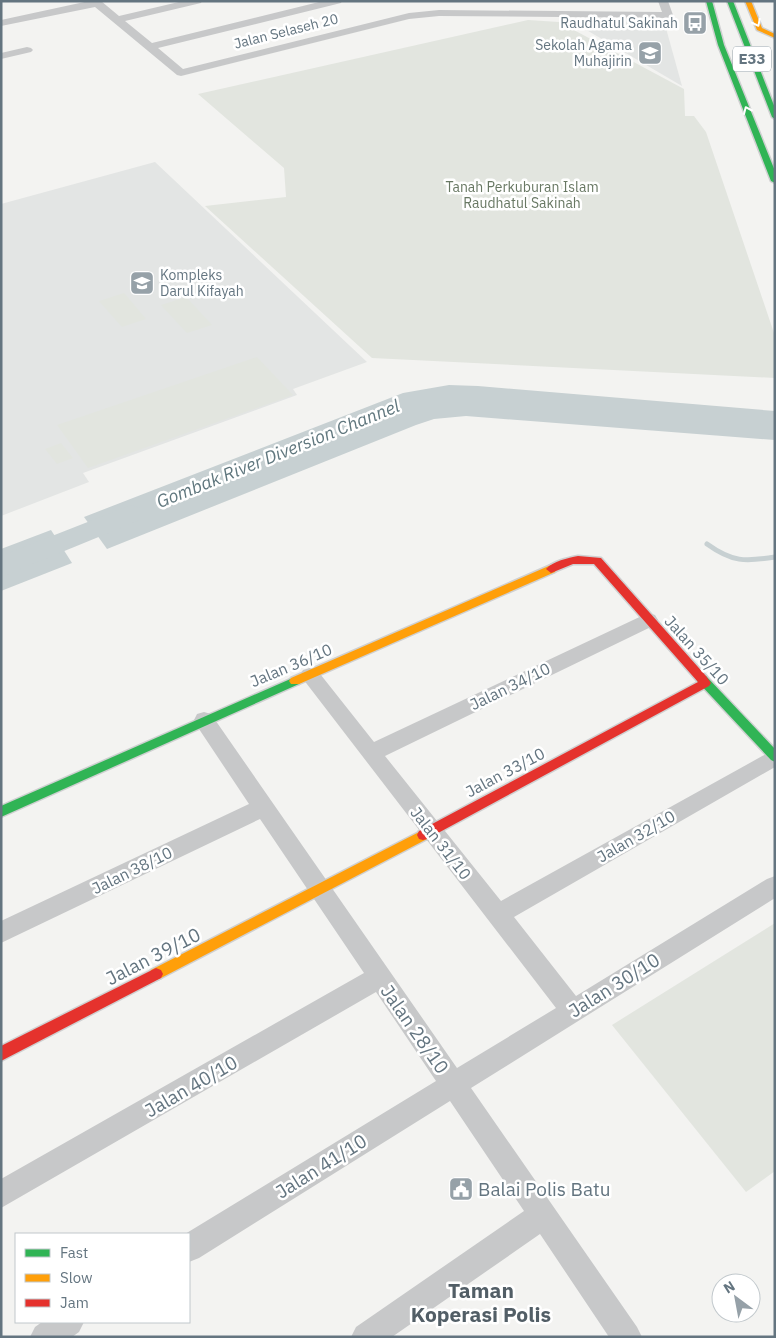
<svg xmlns="http://www.w3.org/2000/svg" width="776" height="1338" font-family="'IBM Plex Sans',sans-serif">
	<style>
		.built { fill: #e3e5e4 }
		.green { fill: #e2e5df }
		.water { fill: #c7d0d2 }
		.lines { fill: none; stroke-linecap: round; stroke-linejoin: round }
		.stream { stroke: #c7d0d2; stroke-width: 5 }
		.river { fill: #c7d0d2; fill-rule: evenodd }
		.fast-casing { stroke: #cfd0d1; stroke-width: 3 }
		.slow-casing { stroke: #cfd0d1; stroke-width: 3 }
		.jam-casing { stroke: #cfd0d1; stroke-width: 3 }
		.street { fill: #c7c8c9; fill-rule: evenodd }
		.fast { fill: #30b455; fill-rule: evenodd }
		.slow { fill: #ff9f0a; fill-rule: evenodd }
		.jam { fill: #e5322d; fill-rule: evenodd }
		.oneway { stroke: #fff }
		.labels { text-anchor: middle; stroke-width: 5; stroke-linejoin: round; paint-order: stroke }
		.far-poi-label { font-size: 14px; fill: #647580; stroke: #fff; text-anchor: end }
		.far-street-label { font-size: 14px; fill: #647580; stroke: #fff }
		.far-park-label { font-size: 14px; fill: #687863; stroke: #fff }
		.shield { fill: #fff; stroke: #929ea6; stroke-width: 1 }
		.shield-label { font-size: 15px; font-weight: bold; fill: #647580 }
		.street-label { font-size: 16px; fill: #647580; stroke: #fff }
		.water-label { font-size: 18px; font-style: italic; fill: #60777e; stroke: #fff }
		.near-street-label { font-size: 19px; fill: #647580; stroke: #fff }
		.near-poi-label { font-size: 19px; fill: #647580; stroke: #fff; text-anchor: start }
		.near-neighbourhood-label { font-size: 21px; font-weight: bold; fill: #525e66; stroke: #fff }
	</style>
	<rect width="100%" height="100%" fill="#f3f3f1"/>
	<g class="built">
		<path d="M566,18H658L664,21L682,86Z"/>
		<path d="M155,162L367,362L293,389L297,395L83,473L89,482L1,516V204Z"/>
	</g>
	<g class="green">
		<path d="M528,20L559,22L684,89L685,116H694L706,132L775,336V378L372,358L205,206L286,197L284,168L198,94Z"/>
		<path d="M124,293L146,319L122,327L99,301Z"/>
		<path d="M186,297L212,325L187,333L161,305Z"/>
		<path d="M257,357L293,395L88,468L57,425Z"/>
		<path d="M61,443L73,458L57,464L45,449Z"/>
		<path d="M775,923V1171L746,1192L612,1025Z"/>
	</g>
	<g class="water">
		<path d="M449,385L478,386L775,411V440L466,416L434,419L416,425L107,549L84,517L403,393Z"/>
		<path d="M51,530L72,563L1,591V549Z"/>
	</g>
	<g class="lines">
		<path class="stream" d="M707,544C732,562 745,562 775,557"/>
		<path class="river" d="M131,505L140,508L144,514L140,520L1,577V556Z"/>
		<defs>
			<g id="fast">
				<path d="M706,1H712L724,45L775,171V183L771,181L718,45Z"/>
				<path d="M727,1H733L775,108V119L772,117Z"/>
				<path d="M702,675L706,676L775,749V762L771,760L698,682L696,679Z"/>
				<path d="M295,677L299,678L301,681L299,684L1,817V806Z"/>
			</g>
			<g id="slow">
				<path d="M745,1H751L762,28L775,34V38L757,30Z"/>
				<path d="M551,565L555,566L556,569L555,572L299,684H291L289,681L291,678Z"/>
				<path d="M423,830L427,831L429,835L427,839L161,978L156,980L151,978L149,974L151,970Z"/>
			</g>
			<g id="jam">
				<path d="M578,556L601,558L706,676L711,683L709,686L427,839L423,840L419,839L417,835L419,831L698,682L594,564H573L551,573L546,569C553,561 568,558 578,556Z"/>
				<path d="M156,968L161,970L163,974L161,978L1,1061V1046Z"/>
			</g>
		</defs>
		<use href="#fast" class="fast-casing"/>
		<use href="#slow" class="slow-casing"/>
		<use href="#jam" class="jam-casing"/>
		<g class="street">
			<path d="M89,1H101L119,16L183,1H202L201,3L125,21L152,43L323,1H342L341,3L158,48L183,69L409,13L439,10L662,12L658,1H668L673,15L668,18L439,16L409,19L181,76L177,75L95,7L1,26V20Z"/>
			<path d="M27,47L31,48L33,50L31,52L1,59V53Z"/>
			<path d="M648,613L655,615L658,620L655,625L385,756L501,901L775,749V767L514,917L576,996L767,879L775,876V898L471,1088L637,1327L642,1337H609L540,1234L392,1337H351L356,1327L524,1211L450,1101L199,1258L189,1262V1234H185L436,1081L376,992L1,1208V1179L364,973L260,819L1,943V921L249,804L197,726L194,720L197,714L204,712L211,714L457,1068L556,1008L300,675L303,670L310,668L317,670L374,742Z"/>
			<path d="M42,1322H84L79,1332L72,1337H30L35,1327Z"/>
		</g>
		<use href="#fast" class="fast"/>
		<use href="#slow" class="slow"/>
		<use href="#jam" class="jam"/>
	</g>
	<defs><path id="oneway-chevron" d="M-2-3.5L2.5 0L-2 3.5" fill="none" stroke-width="1.6" stroke-linecap="round" stroke-linejoin="round" transform="scale(1.25)"/></defs>
	<g class="oneway">
		<use href="#oneway-chevron" transform="translate(757 23) rotate(63)"/>
		<use href="#oneway-chevron" transform="translate(747 110) rotate(-114)"/>
	</g>
	<defs>
		<symbol id="bus-square" viewBox="-11 -11 22 22"><rect x="-9" y="-9" width="18" height="18" rx="4" fill="#96a1a8" stroke="#fff"/><path d="M-5-6H5V4H4V6H2V4H-2V6H-4V4H-5ZM-3.5-4V0h7V-4ZM-3.5 1.2v1.5H-2V1.2ZM2 1.2v1.5H3.5V1.2Z" fill="#fff"/></symbol>
		<symbol id="school-square" viewBox="-11 -11 22 22"><rect x="-9" y="-9" width="18" height="18" rx="4" fill="#96a1a8" stroke="#fff"/><path d="M0-5L7-2L0 1L-7-2ZM-4 1L0 2.5L4 1V4Q0 6-4 4Z" fill="#fff"/></symbol>
		<symbol id="civic-square" viewBox="-11 -11 22 22"><rect x="-9" y="-9" width="18" height="18" rx="4" fill="#96a1a8" stroke="#fff"/><path d="M-.6-6.5H3V-4.5H.6V-3L4-1V1h2V6H-6V1h2V-1L-.6-3ZM-1.2 2.5V6h2.4V2.5Z" fill="#fff"/></symbol>
	</defs>
	<g fill-rule="evenodd">
		<use href="#bus-square" x="681" y="9" width="28" height="28"/>
		<use href="#school-square" x="636" y="39" width="28" height="28"/>
		<use href="#school-square" x="128" y="269" width="28" height="28"/>
		<use href="#civic-square" x="447" y="1175" width="28" height="28"/>
	</g>
	<g class="labels">
		<g class="far-poi-label">
			<text x="678" y="28">Raudhatul Sakinah</text>
			<text x="632" y="50">Sekolah Agama<tspan x="632" dy="16">Muhajirin</tspan></text>
			<text x="160" y="280" text-anchor="start">Kompleks<tspan x="160" dy="16">Darul Kifayah</tspan></text>
		</g>
		<g class="far-street-label">
			<text transform="translate(286 31) rotate(-14)" y="5">Jalan Selaseh 20</text>
		</g>
		<g class="far-park-label">
			<text x="522" y="192">Tanah Perkuburan Islam<tspan x="522" dy="16">Raudhatul Sakinah</tspan></text>
		</g>
		<rect class="shield" x="733" y="46.5" width="38" height="25" rx="4"/>
		<g class="shield-label">
			<text x="752" y="64">E33</text>
		</g>
		<g class="street-label">
			<text transform="translate(697 650) rotate(48)" y="6">Jalan 35/10</text>
			<text transform="translate(291 665) rotate(-23)" y="6">Jalan 36/10</text>
			<text transform="translate(510 686) rotate(-26)" y="6">Jalan 34/10</text>
			<text transform="translate(505 772) rotate(-28)" y="6">Jalan 33/10</text>
			<text transform="translate(636 836) rotate(-30)" y="6">Jalan 32/10</text>
			<text transform="translate(441 843) rotate(52)" y="6">Jalan 31/10</text>
			<text transform="translate(132 870) rotate(-26)" y="6">Jalan 38/10</text>
		</g>
		<g class="water-label">
			<text transform="translate(278 454) rotate(-22)" y="6">Gombak River Diversion Channel</text>
		</g>
		<g class="near-street-label">
			<text transform="translate(153 956) rotate(-27)" y="7">Jalan 39/10</text>
			<text transform="translate(614 985) rotate(-32)" y="7">Jalan 30/10</text>
			<text transform="translate(415 1029) rotate(55)" y="7">Jalan 28/10</text>
			<text transform="translate(191 1086) rotate(-30)" y="7">Jalan 40/10</text>
			<text transform="translate(321 1166) rotate(-32)" y="7">Jalan 41/10</text>
		</g>
		<g class="near-poi-label">
			<text x="478" y="1196">Balai Polis Batu</text>
		</g>
		<g class="near-neighbourhood-label">
			<text x="481" y="1298">Taman<tspan x="481" dy="24">Koperasi Polis</tspan></text>
		</g>
	</g>
	<rect width="776" height="1338" fill="none" stroke="#647580" stroke-width="5"/>
	<rect x="15" y="1233" width="175" height="90" fill="#ffffff" stroke="#c1c8cc"/>
	<rect x="25" y="1249" width="25" height="8" fill="#30b455" stroke="#c1c8cc"/>
	<text x="60" y="1258" font-size="15" fill="#647580">Fast</text>
	<rect x="25" y="1274" width="25" height="8" fill="#ff9f0a" stroke="#c1c8cc"/>
	<text x="60" y="1283" font-size="15" fill="#647580">Slow</text>
	<rect x="25" y="1299" width="25" height="8" fill="#e5322d" stroke="#c1c8cc"/>
	<text x="60" y="1308" font-size="15" fill="#647580">Jam</text>
	<g transform="translate(736 1298) rotate(328)"><circle r="24" fill="#ffffff" stroke="#c1c8cc"/>
	<path d="M0-4L9 19L0 12L-9 19Z" fill="#96a1a8"/>
	<text y="-8" font-size="14" font-weight="bold" text-anchor="middle" fill="#647580">N</text>
	</g>
</svg>
